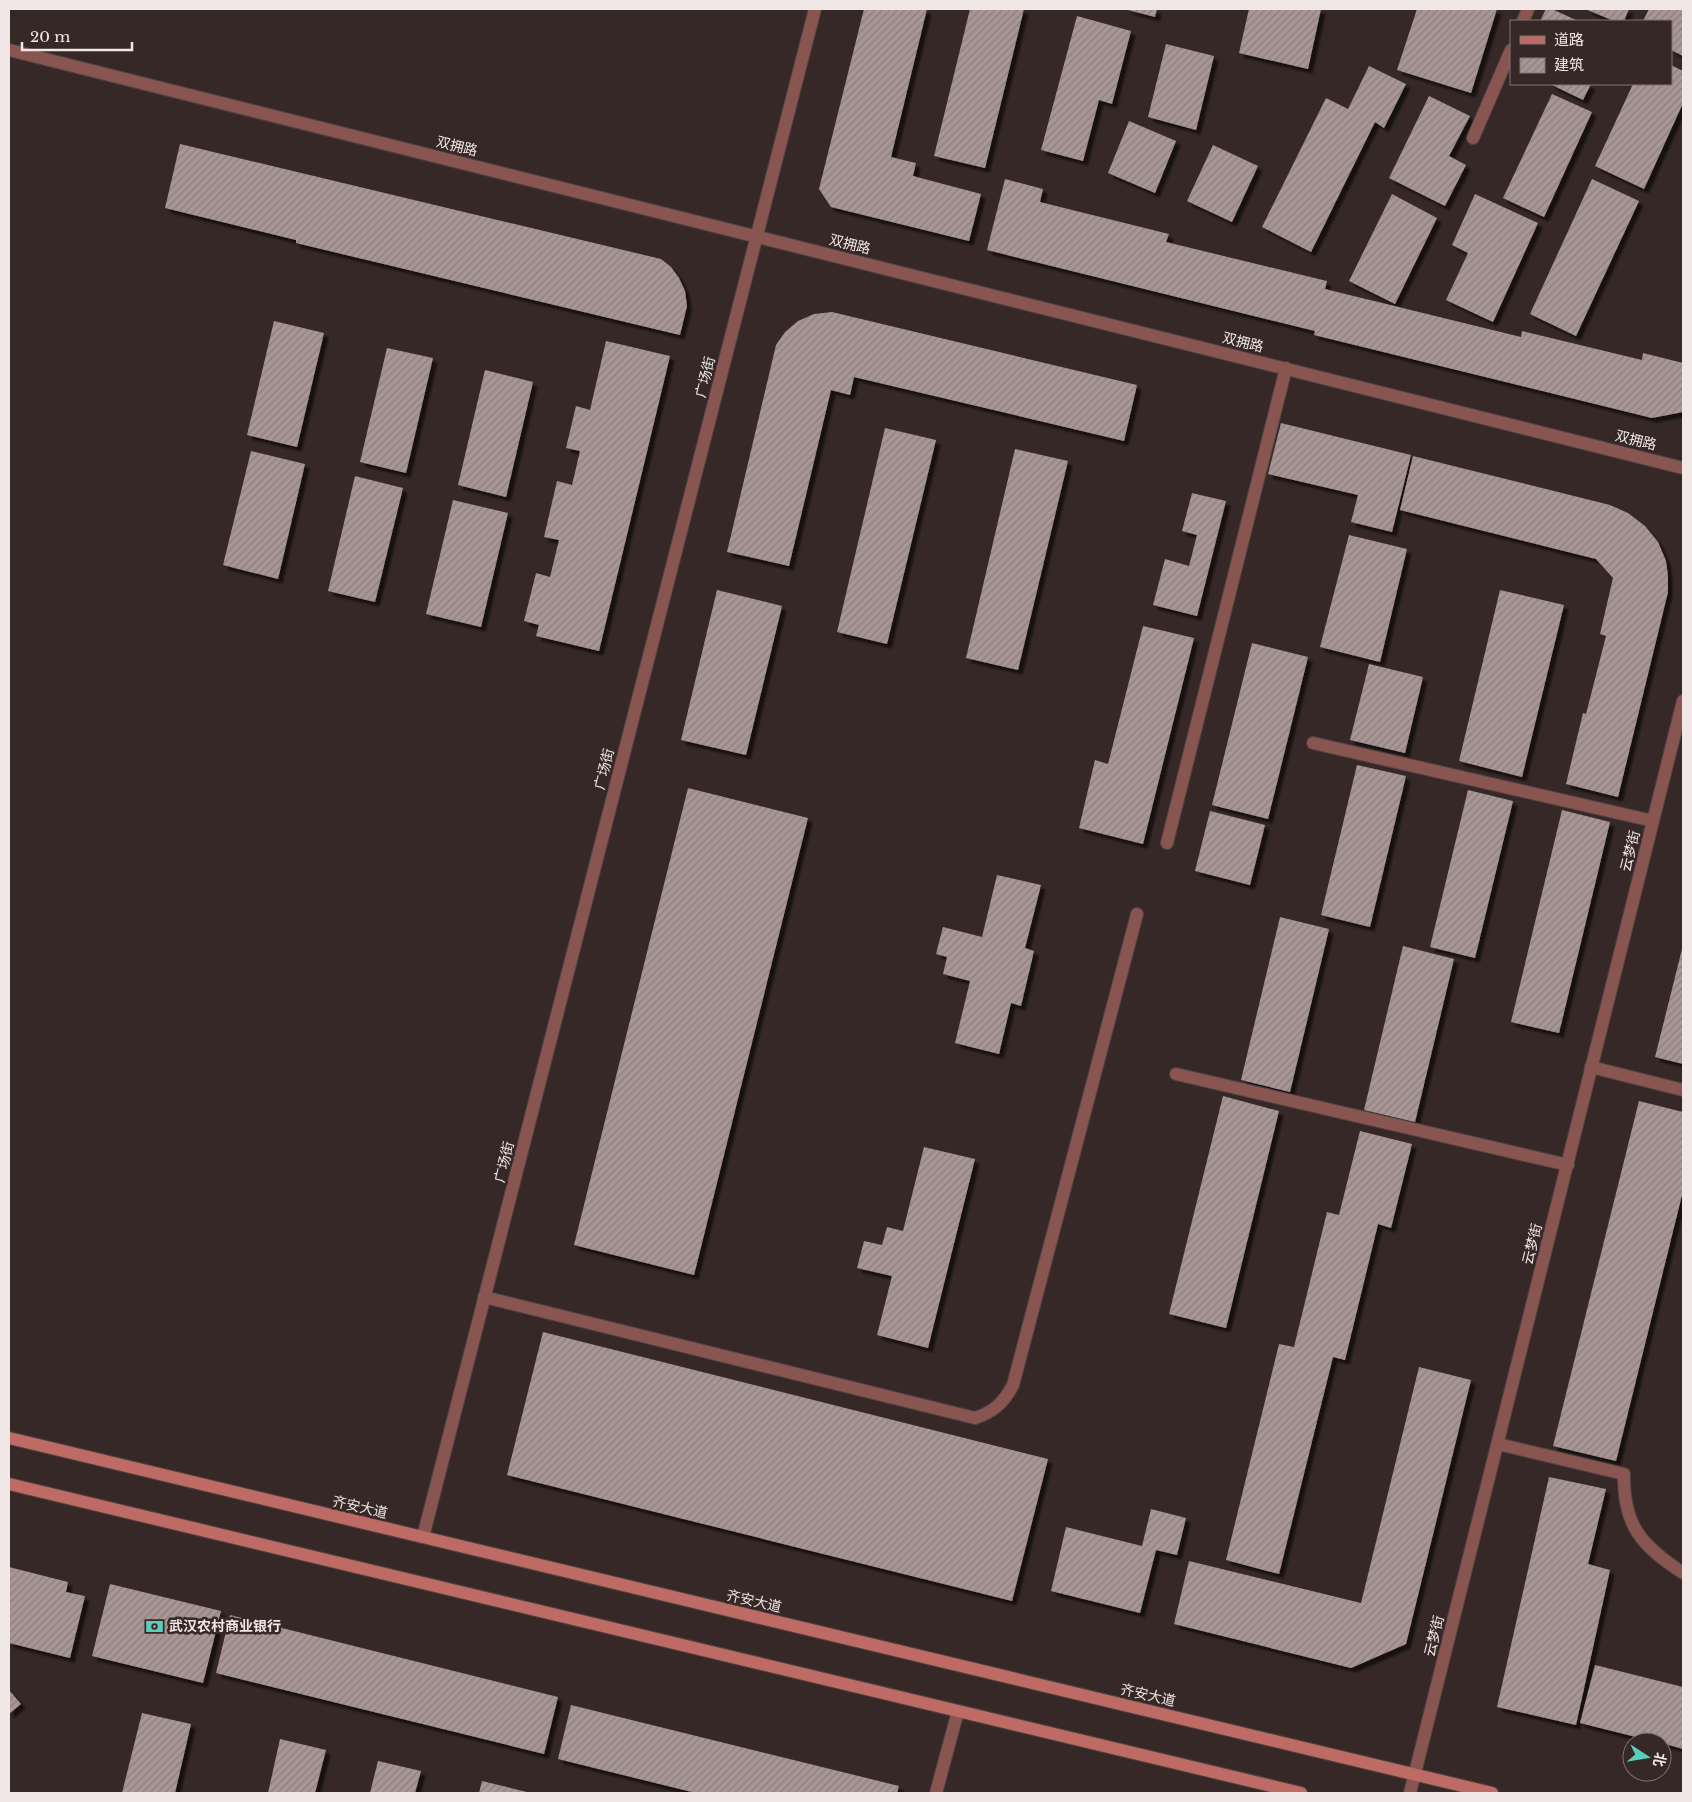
<svg xmlns="http://www.w3.org/2000/svg" width="1692" height="1802" font-family="'Libre Baskerville','Noto Sans SC',serif">
	<style>
		.building { fill: url(#building-hatch); filter: url(#shadow) }
		.lines { fill: none; stroke-linecap: round; stroke-linejoin: round }
		.service-casing { stroke: #504341; stroke-width: 14 }
		.tertiary-casing { stroke: #504341; stroke-width: 14 }
		.secondary-casing { stroke: #504341; stroke-width: 14 }
		.service { stroke: #895550; stroke-width: 12 }
		.tertiary { stroke: #895550; stroke-width: 12 }
		.secondary { stroke: #bd6b64; stroke-width: 12 }
		.labels { text-anchor: middle; stroke-width: 5; stroke-linejoin: round; paint-order: stroke }
		.street-label { font-size: 14px; fill: #f1e7e6; stroke: #362826 }
		.poi-label { font-size: 14px; font-weight: bold; fill: #f1e7e6; stroke: #362826; text-anchor: start }
	</style>
	<defs>
		<pattern id="building-hatch" width="6" height="6" patternUnits="userSpaceOnUse" patternTransform="scale(1.25)"><rect width="6" height="6" fill="#a89694"/><path d="M-1 1l2-2M0 6l6-6M5 7l2-2" fill="none" stroke="#8b7e7c"/></pattern>
		<filter id="shadow"><feDropShadow dx="4.5" dy="4.5" stdDeviation="1" flood-color="#0009"/></filter>
	</defs>
	<rect width="100%" height="100%" fill="#362826"/>
	<g class="building">
		<path d="M864,9H927L891,157L916,163L913,176L981,194L969,241L831,207L819,189Z"/>
		<path d="M970,9H1024L985,168L934,156Z"/>
		<path d="M1124,9H1157L1155,17Z"/>
		<path d="M1249,9H1321L1308,69L1239,53Z"/>
		<path d="M1417,9H1497L1471,93L1397,70Z"/>
		<path d="M1546,9H1552L1578,21H1540Z"/>
		<path d="M1585,9H1629L1624,21H1614Z"/>
		<path d="M1649,9H1683V56L1671,50V21H1643Z"/>
		<path d="M1077,16L1131,31L1112,104L1099,100L1083,161L1041,150Z"/>
		<path d="M1166,44L1214,56L1196,130L1148,117Z"/>
		<path d="M1671,65L1683,71V103L1644,189L1595,166L1633,84H1671Z"/>
		<path d="M1369,66L1406,84L1384,128L1375,122L1311,252L1262,227L1326,98L1348,109Z"/>
		<path d="M1550,84H1591L1583,100Z"/>
		<path d="M1552,94L1592,112L1544,217L1503,198Z"/>
		<path d="M1429,96L1470,116L1449,156L1466,165L1445,206L1389,178Z"/>
		<path d="M1129,121L1176,141L1155,193L1108,173Z"/>
		<path d="M180,144L661,259L671,267L679,278L685,291L687,306L680,335L296,243V240L165,208Z"/>
		<path d="M1213,145L1258,166L1232,222L1187,201Z"/>
		<path d="M1005,179L1043,189L1040,202L1169,234L1166,242L1327,281L1325,289L1521,337L1522,331L1642,360L1643,353L1683,363V412L1652,418L1314,335L1315,331L987,250Z"/>
		<path d="M1592,179L1639,201L1576,336L1530,314Z"/>
		<path d="M1392,194L1437,218L1395,304L1349,281Z"/>
		<path d="M1475,194L1538,223L1493,322L1446,300L1468,253L1452,245Z"/>
		<path d="M832,312L1137,385L1124,441L854,377L850,395L831,390L789,566L727,552L776,345L785,332L798,321L814,314Z"/>
		<path d="M274,321L324,333L297,447L247,435Z"/>
		<path d="M606,341L670,356L599,651L536,636L539,625L524,621L536,573L550,577L559,540L544,537L557,481L572,485L580,451L566,448L576,406L590,410Z"/>
		<path d="M387,348L433,358L406,473L360,462Z"/>
		<path d="M485,370L533,382L506,497L458,485Z"/>
		<path d="M1281,423L1411,455L1392,532L1351,522L1358,495L1268,474Z"/>
		<path d="M885,428L936,440L887,644L837,632Z"/>
		<path d="M1015,449L1068,461L1018,670L966,658Z"/>
		<path d="M251,451L305,464L278,579L223,565Z"/>
		<path d="M1413,456L1610,505L1628,513L1645,526L1658,542L1666,561L1668,576V592L1618,797L1566,784L1583,713L1586,714L1606,636L1600,634L1613,578L1596,559L1400,510Z"/>
		<path d="M355,476L403,488L375,602L328,591Z"/>
		<path d="M1192,493L1226,501L1197,616L1153,605L1165,559L1189,566L1197,535L1182,531Z"/>
		<path d="M453,500L508,513L481,627L426,614Z"/>
		<path d="M1349,535L1407,549L1380,662L1320,647Z"/>
		<path d="M717,590L782,606L746,755L681,740Z"/>
		<path d="M1500,590L1564,605L1522,777L1459,761Z"/>
		<path d="M1143,626L1194,638L1143,844L1079,828L1095,760L1108,764Z"/>
		<path d="M1252,643L1308,657L1268,819L1212,805Z"/>
		<path d="M1369,664L1423,677L1405,753L1350,740Z"/>
		<path d="M1357,765L1406,776L1370,927L1321,915Z"/>
		<path d="M688,788L808,818L694,1275L574,1245Z"/>
		<path d="M1468,790L1513,801L1475,958L1430,947Z"/>
		<path d="M1562,810L1610,822L1559,1033L1511,1022Z"/>
		<path d="M1210,811L1265,825L1250,885L1195,871Z"/>
		<path d="M997,875L1041,885L1025,948L1034,951L1021,1006L1011,1003L999,1054L955,1043L970,981L943,974L947,957L936,954L943,927L982,937Z"/>
		<path d="M1280,917L1329,929L1290,1092L1241,1080Z"/>
		<path d="M1683,945V1064L1655,1057Z"/>
		<path d="M1403,946L1454,959L1415,1122L1364,1110Z"/>
		<path d="M1223,1096L1279,1111L1226,1328L1169,1314Z"/>
		<path d="M1639,1101L1683,1112V1191L1616,1461L1553,1446Z"/>
		<path d="M1360,1131L1412,1144L1391,1228L1378,1224L1345,1360L1333,1357L1279,1574L1226,1560L1279,1344L1294,1347L1327,1212L1339,1215Z"/>
		<path d="M924,1147L975,1159L928,1348L877,1335L892,1276L857,1268L864,1241L882,1245L887,1227L903,1231Z"/>
		<path d="M543,1332L1048,1459L1012,1601L507,1475Z"/>
		<path d="M1419,1367L1471,1380L1406,1644L1351,1668L1174,1624L1189,1561L1361,1603Z"/>
		<path d="M1549,1477L1606,1489L1588,1564L1610,1570L1576,1725L1497,1707Z"/>
		<path d="M1151,1509L1186,1518L1177,1555L1156,1550L1140,1613L1051,1591L1066,1527L1142,1546Z"/>
		<path d="M9,1567L68,1582L66,1592L85,1596L70,1658L9,1643Z"/>
		<path d="M110,1584L221,1611L203,1683L92,1656Z"/>
		<path d="M230,1615L558,1697L544,1754L216,1673Z"/>
		<path d="M1595,1665L1683,1687V1749L1662,1743V1742H1656L1580,1723Z"/>
		<path d="M9,1690L21,1704L9,1714Z"/>
		<path d="M571,1705L899,1786L897,1793H696L558,1759Z"/>
		<path d="M142,1713L191,1724L175,1793H122Z"/>
		<path d="M280,1739L326,1750L315,1793H268Z"/>
		<path d="M378,1761L421,1771L415,1793H370Z"/>
		<path d="M482,1781L531,1793H479Z"/>
	</g>
	<g class="lines">
		<defs>
			<g id="service">
				<path d="M1523,21L1528,9"/>
				<path d="M1473,138L1511,50"/>
				<path d="M1313,743L1653,821"/>
				<path d="M1167,843L1286,368"/>
				<path d="M1591,1067L1683,1090"/>
				<path d="M1176,1074L1568,1165"/>
				<path d="M484,1297L975,1418C994,1412 1004,1402 1013,1385L1137,914"/>
				<path d="M1498,1444L1624,1474C1623,1526 1642,1546 1683,1573"/>
				<path d="M936,1793L958,1711"/>
			</g>
			<g id="tertiary">
				<path d="M9,50L1683,468"/>
				<path d="M423,1537L815,9"/>
				<path d="M1410,1793L1683,701"/>
			</g>
			<g id="secondary">
				<path d="M9,1438L1492,1793"/>
				<path d="M9,1484L1301,1793"/>
			</g>
		</defs>
		<use href="#service" class="service-casing"/>
		<use href="#tertiary" class="tertiary-casing"/>
		<use href="#secondary" class="secondary-casing"/>
		<use href="#service" class="service"/>
		<use href="#tertiary" class="tertiary"/>
		<use href="#secondary" class="secondary"/>
	</g>
	<defs>
		<symbol id="bank-bare" viewBox="-9 -9 18 18"><path d="M-6-4H6V4H-6ZM0-2.3a2.3 2.3 0 1 0 0 4.6a2.3 2.3 0 1 0 0-4.6Z" fill="#5acebc" stroke="#362826" stroke-width="2.5" paint-order="stroke"/></symbol>
	</defs>
	<g fill-rule="evenodd">
		<use href="#bank-bare" x="142" y="1614" width="25" height="25"/>
	</g>
	<g class="labels">
		<g class="street-label">
			<text transform="translate(457 146) rotate(14)" y="5">双拥路</text>
			<text transform="translate(850 244) rotate(14)" y="5">双拥路</text>
			<text transform="translate(1243 342) rotate(14)" y="5">双拥路</text>
			<text transform="translate(705 377) rotate(-76)" y="5">广场街</text>
			<text transform="translate(1636 440) rotate(14)" y="5">双拥路</text>
			<text transform="translate(604 769) rotate(-76)" y="5">广场街</text>
			<text transform="translate(1630 851) rotate(-76)" y="5">云梦街</text>
			<text transform="translate(504 1162) rotate(-76)" y="5">广场街</text>
			<text transform="translate(1532 1244) rotate(-76)" y="5">云梦街</text>
			<text transform="translate(360 1507) rotate(13)" y="5">齐安大道</text>
			<text transform="translate(754 1601) rotate(13)" y="5">齐安大道</text>
			<text transform="translate(1434 1636) rotate(-76)" y="5">云梦街</text>
			<text transform="translate(1148 1695) rotate(13)" y="5">齐安大道</text>
		</g>
		<g class="poi-label">
			<text x="169" y="1631">武汉农村商业银行</text>
		</g>
	</g>
	<rect width="1692" height="1802" fill="none" stroke="#f1e7e6" stroke-width="20"/>
	<rect x="1510" y="20" width="162" height="65" fill="#362826" stroke="#817473"/>
	<rect x="1520" y="36" width="25" height="8" fill="#bd6b64" stroke="#817473"/>
	<text x="1554" y="45" font-size="15" fill="#f1e7e6">道路</text>
	<rect x="1520" y="58" width="25" height="15" fill="url(#building-hatch)" stroke="#817473"/>
	<text x="1554" y="70" font-size="15" fill="#f1e7e6">建筑</text>
	<g transform="translate(1647 1757) rotate(102)"><circle r="24" fill="#362826" stroke="#817473"/>
	<path d="M0-4L9 19L0 12L-9 19Z" fill="#5acebc"/>
	<text y="-8" font-size="14" font-weight="bold" text-anchor="middle" fill="#f1e7e6">北</text>
	</g>
	<path d="M22 42v8h110v-8" fill="none" stroke="#f1e7e6" stroke-width="2.5"/>
	<text x="30" y="42" font-size="15" fill="#f1e7e6" stroke="#362826" stroke-width="4" paint-order="stroke">20 m</text>
</svg>
